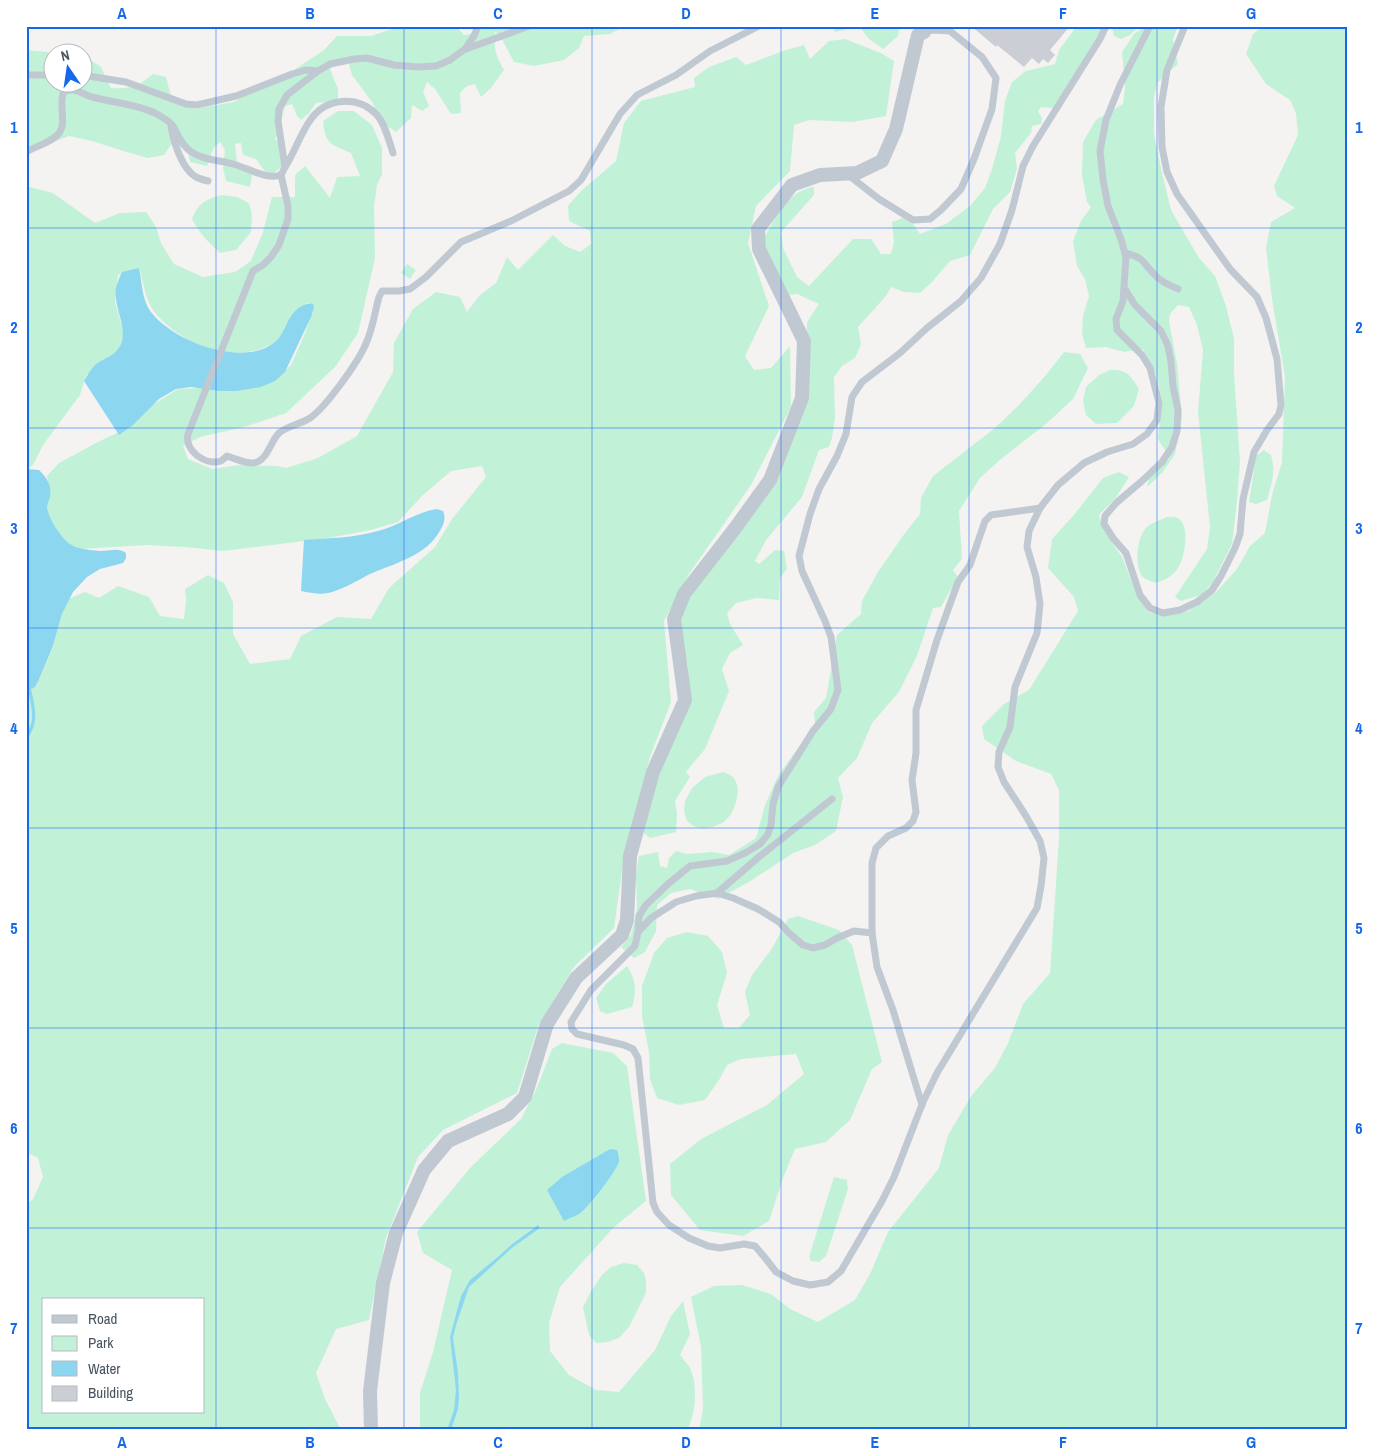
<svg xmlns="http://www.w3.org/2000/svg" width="1373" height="1456" font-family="'Archivo Narrow',sans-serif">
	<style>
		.green { fill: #c1f2d7; fill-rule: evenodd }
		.water { fill: #8dd6f0 }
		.building { fill: #ccced5 }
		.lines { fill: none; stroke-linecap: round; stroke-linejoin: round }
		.service { stroke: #c0c9d2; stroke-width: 7 }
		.minor { stroke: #c0c9d2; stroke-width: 14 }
		.grid { fill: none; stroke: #1568ec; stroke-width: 1; stroke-opacity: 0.55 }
		.neatline { fill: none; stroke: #1568ec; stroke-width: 2 }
		.grid-label { font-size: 16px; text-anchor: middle; font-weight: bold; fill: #1568ec }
	</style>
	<rect width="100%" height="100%" fill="#f5f2f2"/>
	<g class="green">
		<path d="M394,26H456L464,35L475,33L479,26H625L610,34L584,36L579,48L564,60L534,66L514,62L503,41L495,31C493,46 496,57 504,70L491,88L481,97L475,84L467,86L460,93L461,113L451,114L435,89L427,82L423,92L429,106L422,111L412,105L411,118L396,132L381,122L372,102L352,75L348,60L338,62L330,69L338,89V101L316,103L309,113L301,120L297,116L292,104L285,106L282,118V132L275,138L284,150L285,164L269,177L256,159L243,155L241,143L235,144L237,164L253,170L250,187L226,181L223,168L225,150L220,142L214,147L207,166L190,162L188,152L173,142L164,155L148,158L130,153L92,141L69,136L26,153V50L47,52L52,54V82H82L83,55L101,67L111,88C132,89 137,87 153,74L166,77L172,100L179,98L195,109L234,102L263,83L279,80L324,50L337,36H371L392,29Z"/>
		<path d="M832,26H900L898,36L883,49L868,38L859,26L835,32Z"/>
		<path d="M1077,26H1104L1054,108L1041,107L1038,111L1042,118L1041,124L1032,126L1031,133L1015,153L1017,169L1010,192L993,209L970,255L950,261L932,282L920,293L904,292L891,287L886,296L858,327L861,344L855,358L842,366L834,377L835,418L832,438L829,447L819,450L802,497L766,540L755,561L759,564L775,550L784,551L787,569L780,578L779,600L757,598L736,603L727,613L730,624L743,645L730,653L722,669L729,691L705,749L686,772L690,777L675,801L677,813L676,832L650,838L643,832L649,807L688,683V667L679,623L683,607L774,481L806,397L807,322L819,304L797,294L789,295L766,250L765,236C777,216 789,190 814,187V195L781,232L783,248L797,277L809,286L853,239H871L881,254H891L894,243L892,222L903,218L913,224L920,234L946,224L970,206L985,188L992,169L1001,136L1005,101L1012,82L1026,71L1055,64L1059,50Z"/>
		<path d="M1112,26H1135L1136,29L1130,35L1121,39L1114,36Z"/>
		<path d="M1146,26H1178L1173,39L1178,64L1158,82L1154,96V134L1162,173L1171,210L1199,258L1215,276L1226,306L1234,339V373L1240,462L1237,502L1232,544L1213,582L1201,595L1181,601L1175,597L1207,549L1210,527L1198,412L1203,350L1197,325L1189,307L1178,305L1170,314L1169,321L1177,364L1182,417L1175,454L1162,473L1147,487L1149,479L1170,458L1158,439L1162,401L1156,374L1143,349L1124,352L1106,347L1086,348L1082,333L1083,316L1089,296L1085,279L1077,266L1073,241L1081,221L1091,207L1087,202L1082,175L1083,142L1096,120L1123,104L1125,86L1122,52L1134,34Z"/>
		<path d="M1263,26H1347V1430H699L703,1409L701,1347L691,1297L714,1286L742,1285L771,1294L790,1309L818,1322L855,1300L870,1274L888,1232L939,1168L948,1135L972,1095L995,1068L1008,1043L1023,1004L1050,973L1059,838V790L1051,774L1016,761L984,739L982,726L1004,704L1029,690L1078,611L1074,597L1048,568L1052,539L1073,516L1103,478L1119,472L1129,477L1117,496L1099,515L1103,529L1122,557L1137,595L1148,612L1166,616L1189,611L1217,591L1237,569L1250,546L1265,533L1272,495L1282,462L1285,377L1272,299L1266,248L1271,222L1295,208L1277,196L1274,186L1298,135L1296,113L1290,100L1266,84L1246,54L1253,34Z"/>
		<path d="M845,39L881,53L894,61L886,116L852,122L809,120L794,125L790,171L756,206L748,243L769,306L745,356L754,370L771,368L790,346L791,407L751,485L689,574L664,621L671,702L650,757L624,857L614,928L574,967L539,1024L517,1093L443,1130L418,1157L386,1238L369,1320L336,1329L316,1373L325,1399L341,1430H26V1205L33,1199L43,1177L38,1158L26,1152V689L37,685L53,647L66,600L85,592L99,598L118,586L149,597L160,616L184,619L186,600L185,589L208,575L224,583L233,602V634L250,664L290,659L301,636L337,617L371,619L389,588L435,547L452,519L486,477L482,466L451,471L422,496L398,522L371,530L328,538L223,551L185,547L146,545L81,549L65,543L44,513L50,495L47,476L59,463L96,443L123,430L151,406L178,389L198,388L232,390L273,382L291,365L304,336L311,315L312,304L307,303C303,307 296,310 292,314C285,323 284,337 274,343C271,345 266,346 263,348C226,362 181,343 156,314C145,301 144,284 139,268L118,275L115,302L124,333L119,351L86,375L80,395L43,445L33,465L26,469V186L53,193L95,223L120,213L146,212L156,227L161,243L174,264L203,277L235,272L251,261L263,232L272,197H295V175L305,166L330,198L337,177L360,176L351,153C331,144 325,145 323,121L338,111H354L372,125L382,148V174L377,185L374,206L375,258L358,333L335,367L286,413L244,427L200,437L183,446L188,459L212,469L240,465L277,466L286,468L318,458L357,436L393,372L394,343L413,309L436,292L460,297L467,312L479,296L496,283L507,257L518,270L553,235L565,246L580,252L591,244L590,231L569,221L568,206L581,191L616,161L624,123L641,101L695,87L694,78L709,67L736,57L746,65L783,51L804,45L810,59L829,41ZM44,1300H204V1412H44Z"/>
		<path d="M222,195L237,197L249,203L252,215L251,232L236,250L220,253C209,243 199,233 192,219C198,203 206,199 222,195Z"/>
		<path d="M407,264L416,270L410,279L401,273Z"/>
		<path d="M1064,352L1080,354L1088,368L1073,399L1046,424L1001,459L980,478L959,511L962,559L953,570L958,577L941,607L933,608L917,656L899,692L872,723L857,758L838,778L843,797L836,831L815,845L793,853L752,880L718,899L690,889L671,893L657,905L656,931L645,952L634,958L621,947L631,935L637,909L636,875L639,856L658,852L660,866L667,868L669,858L676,851L687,854L712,852L729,855L756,838L765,805L778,776L815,724L814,712L826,698L837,635L861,614L862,601L878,572L902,537L920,514L921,498L933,476L995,428L1019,405L1046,375Z"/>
		<path d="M1110,370C1127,369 1131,376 1139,389L1134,406L1117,423L1096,424L1086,415L1083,401L1086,387L1099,375Z"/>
		<path d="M1264,450L1271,455C1276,473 1272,482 1267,500L1256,504L1249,502L1256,456Z"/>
		<path d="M1167,517C1171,517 1175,516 1179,519C1190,526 1185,558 1178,568C1173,576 1165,580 1156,583C1151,581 1145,580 1142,576C1134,564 1137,538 1146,528C1151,523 1160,520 1167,517Z"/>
		<path d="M723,772C727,774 731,775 733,777C743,788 735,812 726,820C720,826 704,830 696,827C693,826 690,823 687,821L684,811L685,801L692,788L705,777Z"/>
		<path d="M798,916L839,930L852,945L882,1062L872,1069L850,1120L826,1142L795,1149L783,1178L769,1221L743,1236L700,1230L671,1195L670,1164L701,1139L767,1105L804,1074L796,1054L741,1059L727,1065L719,1080L705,1100L679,1105L657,1098L650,1079L649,1052L642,1017V986L654,953L667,938L687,932L708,936L722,952L727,973L717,1005L724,1028H739L750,1015L745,992L752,975L771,950L788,919Z"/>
		<path d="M627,966C636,980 637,991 632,1007L607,1014L600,1011L596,998L606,984Z"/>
		<path d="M562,1043L613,1053L627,1066L646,1201L614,1227L560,1287L549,1323L550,1351L569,1375L596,1390L619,1392L655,1350L671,1316L683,1301L690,1334L680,1355C683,1359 687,1363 690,1368C698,1385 696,1414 687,1430H420V1393L433,1352L452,1270L423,1253L417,1232L471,1167L521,1119L536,1090L552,1049Z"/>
		<path d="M834,1177L847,1180L848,1189L826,1256L819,1262L811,1261L809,1257Z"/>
		<path d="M624,1263L637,1265L644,1273L646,1281V1293L629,1327L619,1338L608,1342L596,1343L589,1335L583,1307L590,1293L602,1275L611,1267Z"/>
	</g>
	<g class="water">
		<path d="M139,268C142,282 142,301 151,312C174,342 243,368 275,342C288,331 285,315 302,306C306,304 309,303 313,304L314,307L311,317L285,372L275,381L261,387L237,391H219L191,387L176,389L159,399L133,425L119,435L84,381C87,376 90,370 95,365C105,357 115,357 121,344C127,329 117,313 116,298C114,289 118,281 122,272Z"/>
		<path d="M26,469L39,470C47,478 52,485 50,497C49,501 47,504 47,508C49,519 59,534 67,542C75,549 89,550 100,551C109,551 119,547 126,553V558L123,563L100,569L87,577L73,592L62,614L53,646L38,682L35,687L31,689C35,707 40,724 26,740C26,733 31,727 32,720C33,710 30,700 28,690H26Z"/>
		<path d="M437,509L443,511C446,517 444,524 441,529C427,556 395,563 370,574C358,580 347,587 335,591C323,596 312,593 301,591L304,540C329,538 354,538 378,531C398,526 416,512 437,509Z"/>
		<path d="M610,1149L617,1150C618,1153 619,1157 619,1161C617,1171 588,1208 579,1214C574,1217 569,1218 564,1221L547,1190L562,1177Z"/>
		<path d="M538,1225L540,1228L513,1247L469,1287L456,1325L453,1338L458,1373L459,1397L458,1409L451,1430H447L454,1410L456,1390L450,1337L461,1296L470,1280L499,1256L511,1245Z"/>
	</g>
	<path class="building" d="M971,26H1070L1050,50L1055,55L1048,63L1043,59L1039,64L1032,58L1024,67L997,45L996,47Z"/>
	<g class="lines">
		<g class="service">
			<path d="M478,26L474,36L465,49L450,60L436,66L418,67L394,65L367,58L354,59L330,64L318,71L287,95L279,109L278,121L285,167L281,175L288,206V219L279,245L271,257L263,265L253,271L188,434C184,450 205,466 221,461C222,460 226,457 227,456C246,462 258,471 269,449C272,444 274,438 279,433C287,426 301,424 310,418C326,407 360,360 367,341C373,327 375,311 379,297L382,291H399L410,289L426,277L461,242L511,221L569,191L581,180L620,114L637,95L676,75L710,51L759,26"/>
			<path d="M466,49L529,26"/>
			<path d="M26,75H52"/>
			<path d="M82,75L126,82L186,104L197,105L236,96L292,74L306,70L318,71"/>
			<path d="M171,127C174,143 182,169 196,177C200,179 204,180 208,181"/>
			<path d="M26,152C35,147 48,143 55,137C70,127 57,105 64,91C79,88 79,93 92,97C114,103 133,103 155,113C160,116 170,121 173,126C179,136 180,143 190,151C202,160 219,160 233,164C248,168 266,180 281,175"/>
			<path d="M285,167C295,152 300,134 311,119C326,98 357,95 376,114C385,123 389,141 393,153"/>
			<path d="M847,174L879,199L913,220L930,219L941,210L961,189L974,159L992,109L996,78L982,57L950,31L933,30L924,32"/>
			<path d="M1125,253C1145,258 1141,261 1154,274C1161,282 1169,285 1178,289"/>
			<path d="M1125,289L1135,305L1161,331L1168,346L1171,362L1173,386L1178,410L1177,431L1172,447L1162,462L1142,481L1116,503L1105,516L1104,524L1113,538L1126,553L1140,595L1150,608L1163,613L1180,610L1197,602L1212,590L1221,576L1235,548L1240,534L1243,499L1254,452L1267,430L1279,414L1281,405L1277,359L1266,318L1257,297L1230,269L1177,194L1167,172L1162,147L1161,107L1167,70L1185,26"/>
			<path d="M717,893L760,856L832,799"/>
			<path d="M638,932L639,916L646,905L668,884L690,866L727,861L745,853L760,844L768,834L771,825L773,804L778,787L813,731L831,709L838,690L831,637L825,621L802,571L799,556L810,514L819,489L837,456L846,434L852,397L862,382L900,353L927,328L961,301L981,278L1000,244L1012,210L1023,166L1033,146L1100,39L1106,26"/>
			<path d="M872,933L854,931L837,938L825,945L813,948L803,945L789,933L779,922L758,909L733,898L717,893L696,896L676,902L651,918L638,932L635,946L591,990L571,1022L572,1029L577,1034L624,1045L633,1049L638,1058L653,1203L657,1212L669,1225L689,1238L708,1246L720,1248L744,1244L755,1246L766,1259L776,1272L793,1281L810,1285L828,1282L841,1271L882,1201L894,1177L923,1102L937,1073L1037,908L1041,886L1044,858L1040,841L1026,816L1004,782L998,767L999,752L1010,727L1015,687L1037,633L1040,604L1036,577L1027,547L1029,531L1040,508L1058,485L1084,463L1107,452L1133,444L1147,434L1157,420L1159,403L1150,368L1142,355L1117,330L1116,319L1123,301L1126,257L1121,239L1108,206L1103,179L1100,151L1106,120L1120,85L1150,26"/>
			<path d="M922,1105L893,1010L877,967L872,933V863L876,848L888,836L906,828L913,821L916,812L912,780L916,753V710L937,640L958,582L970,565L985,521L991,515L1040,508"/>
		</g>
		<path class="minor" d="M371,1430L370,1391L383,1283L396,1233L424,1170L448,1141L508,1114L525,1097L547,1024L576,978L622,935L627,920L630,856L653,772L685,700L674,619L684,594L736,527L770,480L802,398L804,341L759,249L758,229L792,185L820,175L857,173L882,161L896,129L918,35L924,32"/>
	</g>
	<path class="grid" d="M216,26V1430M404,26V1430M592,26V1430M781,26V1430M969,26V1430M1157,26V1430M26,228H1347M26,428H1347M26,628H1347M26,828H1347M26,1028H1347M26,1228H1347"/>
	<rect width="1373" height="1456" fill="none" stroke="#ffffff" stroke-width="55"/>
	<rect x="42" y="1298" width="162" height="115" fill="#ffffff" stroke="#b6bbc0"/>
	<rect x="52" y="1315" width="25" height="8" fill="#c0c9d2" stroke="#b6bbc0"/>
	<text x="88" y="1324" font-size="15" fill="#495461">Road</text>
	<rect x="52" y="1336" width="25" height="15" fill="#c1f2d7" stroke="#b6bbc0"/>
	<text x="88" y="1348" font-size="15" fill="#495461">Park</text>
	<rect x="52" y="1361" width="25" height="15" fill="#8dd6f0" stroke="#b6bbc0"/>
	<text x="88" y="1374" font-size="15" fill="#495461">Water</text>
	<rect x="52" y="1386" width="25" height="15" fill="#ccced5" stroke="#b6bbc0"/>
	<text x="88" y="1398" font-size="15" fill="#495461">Building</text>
	<g transform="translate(68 68) rotate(347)"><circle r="24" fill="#ffffff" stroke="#b6bbc0"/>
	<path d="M0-4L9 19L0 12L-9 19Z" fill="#1568ec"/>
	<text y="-8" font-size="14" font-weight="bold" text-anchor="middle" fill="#495461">N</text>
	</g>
	<rect x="28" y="28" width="1318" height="1400" class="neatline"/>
	<g class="grid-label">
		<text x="122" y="19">A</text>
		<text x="310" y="19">B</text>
		<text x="498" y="19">C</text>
		<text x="686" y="19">D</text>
		<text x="875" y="19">E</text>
		<text x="1063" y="19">F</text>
		<text x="1251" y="19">G</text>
		<text x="14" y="133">1</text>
		<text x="1359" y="133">1</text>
		<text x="14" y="333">2</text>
		<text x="1359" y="333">2</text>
		<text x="14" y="534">3</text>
		<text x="1359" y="534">3</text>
		<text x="14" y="734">4</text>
		<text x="1359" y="734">4</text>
		<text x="14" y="934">5</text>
		<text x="1359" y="934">5</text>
		<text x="14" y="1134">6</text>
		<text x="1359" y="1134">6</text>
		<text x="14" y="1334">7</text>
		<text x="1359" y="1334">7</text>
		<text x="122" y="1448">A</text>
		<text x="310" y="1448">B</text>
		<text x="498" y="1448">C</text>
		<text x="686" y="1448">D</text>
		<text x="875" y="1448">E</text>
		<text x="1063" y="1448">F</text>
		<text x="1251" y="1448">G</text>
	</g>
</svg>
